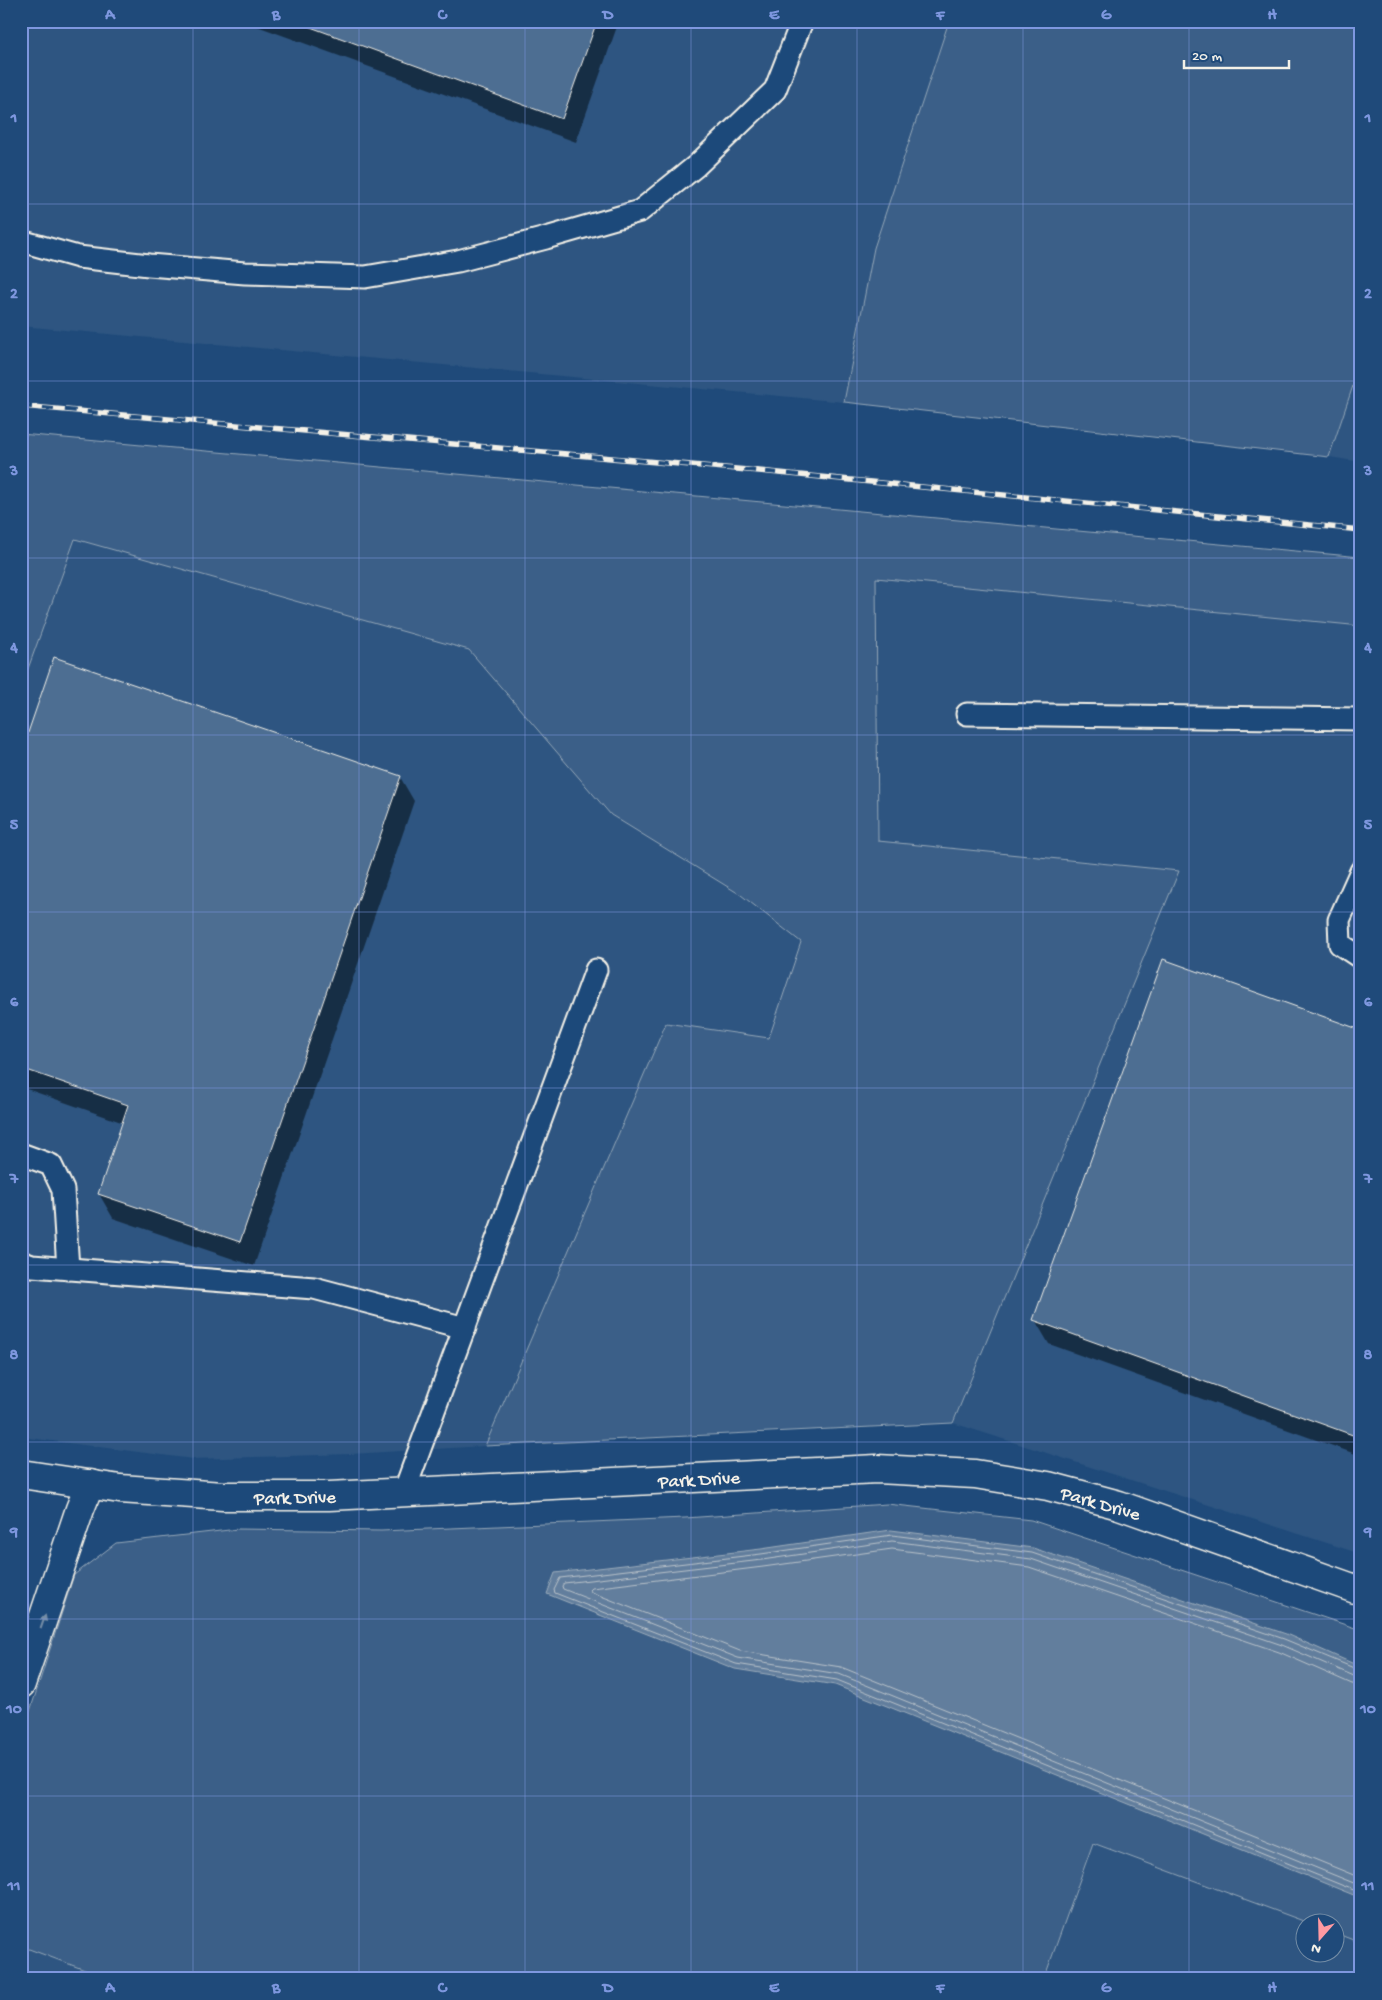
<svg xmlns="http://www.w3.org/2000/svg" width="1382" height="2000" font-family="'Gochi Hand',sans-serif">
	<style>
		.built { fill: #2d5581 }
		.green { fill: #3a5f88; stroke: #97a8b8 }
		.water { fill: #627e9d; stroke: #9cacbb }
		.shadow { fill: #0007 }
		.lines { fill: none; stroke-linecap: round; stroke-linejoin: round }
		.shore { stroke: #bac3ca; stroke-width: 1 }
		.building { fill: #4d6e92; stroke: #f4f1e8 }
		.service-casing { stroke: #f4f1e8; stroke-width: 25 }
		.tertiary-casing { stroke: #f4f1e8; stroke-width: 31 }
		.service { stroke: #1f4a7a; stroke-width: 21 }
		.tertiary { stroke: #1f4a7a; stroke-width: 28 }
		.rail-casing { stroke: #f4f1e8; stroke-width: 5.5 }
		.rail { stroke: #1f4a7a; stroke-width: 4; stroke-dasharray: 11; stroke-linecap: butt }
		.oneway { fill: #748da6 }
		.grid { fill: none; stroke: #7e97df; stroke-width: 1; stroke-opacity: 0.55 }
		.labels { text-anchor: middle; stroke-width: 4.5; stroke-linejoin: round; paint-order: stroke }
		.street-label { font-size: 19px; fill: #f4f1e8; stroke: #1f4a7a }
		.neatline { fill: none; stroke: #7e97df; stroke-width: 2 }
		.grid-label { font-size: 16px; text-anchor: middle; font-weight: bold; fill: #7e97df }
	</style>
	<rect width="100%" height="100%" fill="#1f4a7a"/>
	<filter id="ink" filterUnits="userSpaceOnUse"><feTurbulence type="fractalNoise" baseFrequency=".02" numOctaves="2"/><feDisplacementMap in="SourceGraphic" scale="10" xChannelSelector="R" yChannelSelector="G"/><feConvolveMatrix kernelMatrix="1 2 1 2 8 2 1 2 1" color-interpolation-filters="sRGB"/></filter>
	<g filter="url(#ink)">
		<g class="built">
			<path d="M21,21H949L874,248L844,402L21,326Z"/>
			<path d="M1361,362V462L1329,457Z"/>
			<path d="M75,539L469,650L611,815L741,895L802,942L769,1038L666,1023L485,1446L351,1454L193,1459L21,1437V688Z"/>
			<path d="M876,578L1361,626V1554L953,1423L1179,871L878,842Z"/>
			<path d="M1093,1843L1306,1922L1304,1952H1334L1335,1933L1361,1943V1979H1044Z"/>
			<path d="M21,1946L109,1979H21Z"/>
		</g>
		<g class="green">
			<path d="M949,21H1352L1361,25V362L1329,457L844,402L874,248Z"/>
			<path d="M21,434L1361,557V626L876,578L878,841L1179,871L953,1423L485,1446L666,1023L769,1038L801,942L741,895L611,815L469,650L75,539L21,688Z"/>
			<path d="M887,1504L1031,1520L1361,1630V1943L1335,1933L1334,1922H1306L1093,1843L1044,1979H109L21,1946V1739L74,1575L116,1543L238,1529L381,1531L685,1518Z"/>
		</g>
		<path class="water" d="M891,1530L1033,1548L1286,1634L1361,1667V1898L835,1685L735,1669L547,1594L555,1573L761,1549Z"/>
		<g class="shadow">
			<path d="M243,21H619L576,142Z"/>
			<path d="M21,757L400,777L414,801L254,1266L113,1218L99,1194L124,1123L21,1087Z"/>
			<path d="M1361,1031V1456L1049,1344L1035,1320Z"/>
		</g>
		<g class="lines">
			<g class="shore">
				<path d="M1361,1671L1284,1639L1032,1553L892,1535L761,1554L560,1578L554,1590L555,1593L736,1664L837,1680L1361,1893"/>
				<path d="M1361,1677L1354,1676L1282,1645L1031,1559L892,1541L762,1560L564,1583L562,1586L563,1589L738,1658L839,1674L1361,1886"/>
				<path d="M1361,1685L1352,1684L1279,1652L1029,1567L892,1549L763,1567L592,1588L590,1590L591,1592L740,1651L841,1667L1361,1878"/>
			</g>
		</g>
		<g class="building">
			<path d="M294,21H597L562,119Z"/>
			<path d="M54,657L401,776L240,1242L98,1194L128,1105L21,1068V753Z"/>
			<path d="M1163,959L1361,1030V1438L1033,1320Z"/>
		</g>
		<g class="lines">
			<defs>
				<g id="service">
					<path d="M21,241L78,257L149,265L245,273L365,277L458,261L546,238L640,211L696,166L775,90L802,21"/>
					<path d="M967,714L1361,719"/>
					<path d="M1361,871L1339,920L1340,944L1361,958"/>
					<path d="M21,1154L51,1165L63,1190L68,1269"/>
					<path d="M21,1262L32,1266L314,1288L465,1328"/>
					<path d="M404,1492L596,970"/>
				</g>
				<g id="tertiary">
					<path d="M21,1474L120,1489L223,1496H329L877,1469L975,1474L1048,1486L1119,1505L1361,1591"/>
					<path d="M21,1684L80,1509L90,1484"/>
				</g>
			</defs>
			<use href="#service" class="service-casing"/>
			<use href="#tertiary" class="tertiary-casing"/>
			<use href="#service" class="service"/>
			<use href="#tertiary" class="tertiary"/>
			<defs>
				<path id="rail" d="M21,406L759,471L1361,530"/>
			</defs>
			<use href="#rail" class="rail-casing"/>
			<use href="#rail" class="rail"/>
		</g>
		<defs><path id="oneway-solid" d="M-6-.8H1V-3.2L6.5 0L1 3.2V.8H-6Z" transform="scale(1.25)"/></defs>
		<use class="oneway" href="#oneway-solid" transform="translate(43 1622) rotate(-71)"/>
	</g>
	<path class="grid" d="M193,21V1979M359,21V1979M525,21V1979M691,21V1979M857,21V1979M1023,21V1979M1189,21V1979M21,204H1361M21,381H1361M21,558H1361M21,735H1361M21,912H1361M21,1088H1361M21,1265H1361M21,1442H1361M21,1619H1361M21,1796H1361"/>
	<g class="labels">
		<g class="street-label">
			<text transform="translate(699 1478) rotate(-3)" y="7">Park Drive</text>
			<text transform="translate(295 1496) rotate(-1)" y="7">Park Drive</text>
			<text transform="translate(1101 1502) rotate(16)" y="7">Park Drive</text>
		</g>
	</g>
	<rect width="1382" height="2000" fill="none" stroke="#1f4a7a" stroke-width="55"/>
	<g transform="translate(1320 1938) rotate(200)"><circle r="24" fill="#1f4a7a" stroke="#748da6"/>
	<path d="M0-4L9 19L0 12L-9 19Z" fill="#ff9aa2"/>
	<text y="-8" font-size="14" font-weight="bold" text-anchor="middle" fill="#f4f1e8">N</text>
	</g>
	<path d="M1184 60v8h105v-8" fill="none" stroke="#f4f1e8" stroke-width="2.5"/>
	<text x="1192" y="60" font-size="15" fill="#f4f1e8" stroke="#1f4a7a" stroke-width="4" paint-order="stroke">20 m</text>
	<rect x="28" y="28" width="1326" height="1944" class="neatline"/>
	<g class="grid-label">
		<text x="110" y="19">A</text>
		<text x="276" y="19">B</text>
		<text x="442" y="19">C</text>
		<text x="608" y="19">D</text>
		<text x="774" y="19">E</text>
		<text x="940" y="19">F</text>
		<text x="1106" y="19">G</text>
		<text x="1272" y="19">H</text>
		<text x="14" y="122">1</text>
		<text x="1368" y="122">1</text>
		<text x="14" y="298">2</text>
		<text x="1368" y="298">2</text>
		<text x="14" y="475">3</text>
		<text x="1368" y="475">3</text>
		<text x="14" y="652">4</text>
		<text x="1368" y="652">4</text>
		<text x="14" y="829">5</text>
		<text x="1368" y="829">5</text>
		<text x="14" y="1006">6</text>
		<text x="1368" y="1006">6</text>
		<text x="14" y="1183">7</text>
		<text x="1368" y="1183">7</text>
		<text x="14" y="1359">8</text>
		<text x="1368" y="1359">8</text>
		<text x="14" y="1536">9</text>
		<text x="1368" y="1536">9</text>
		<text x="14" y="1713">10</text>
		<text x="1368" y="1713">10</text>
		<text x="14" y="1890">11</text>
		<text x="1368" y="1890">11</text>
		<text x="110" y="1992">A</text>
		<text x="276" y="1992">B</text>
		<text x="442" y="1992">C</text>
		<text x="608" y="1992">D</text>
		<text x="774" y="1992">E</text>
		<text x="940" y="1992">F</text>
		<text x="1106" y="1992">G</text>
		<text x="1272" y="1992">H</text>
	</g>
</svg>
